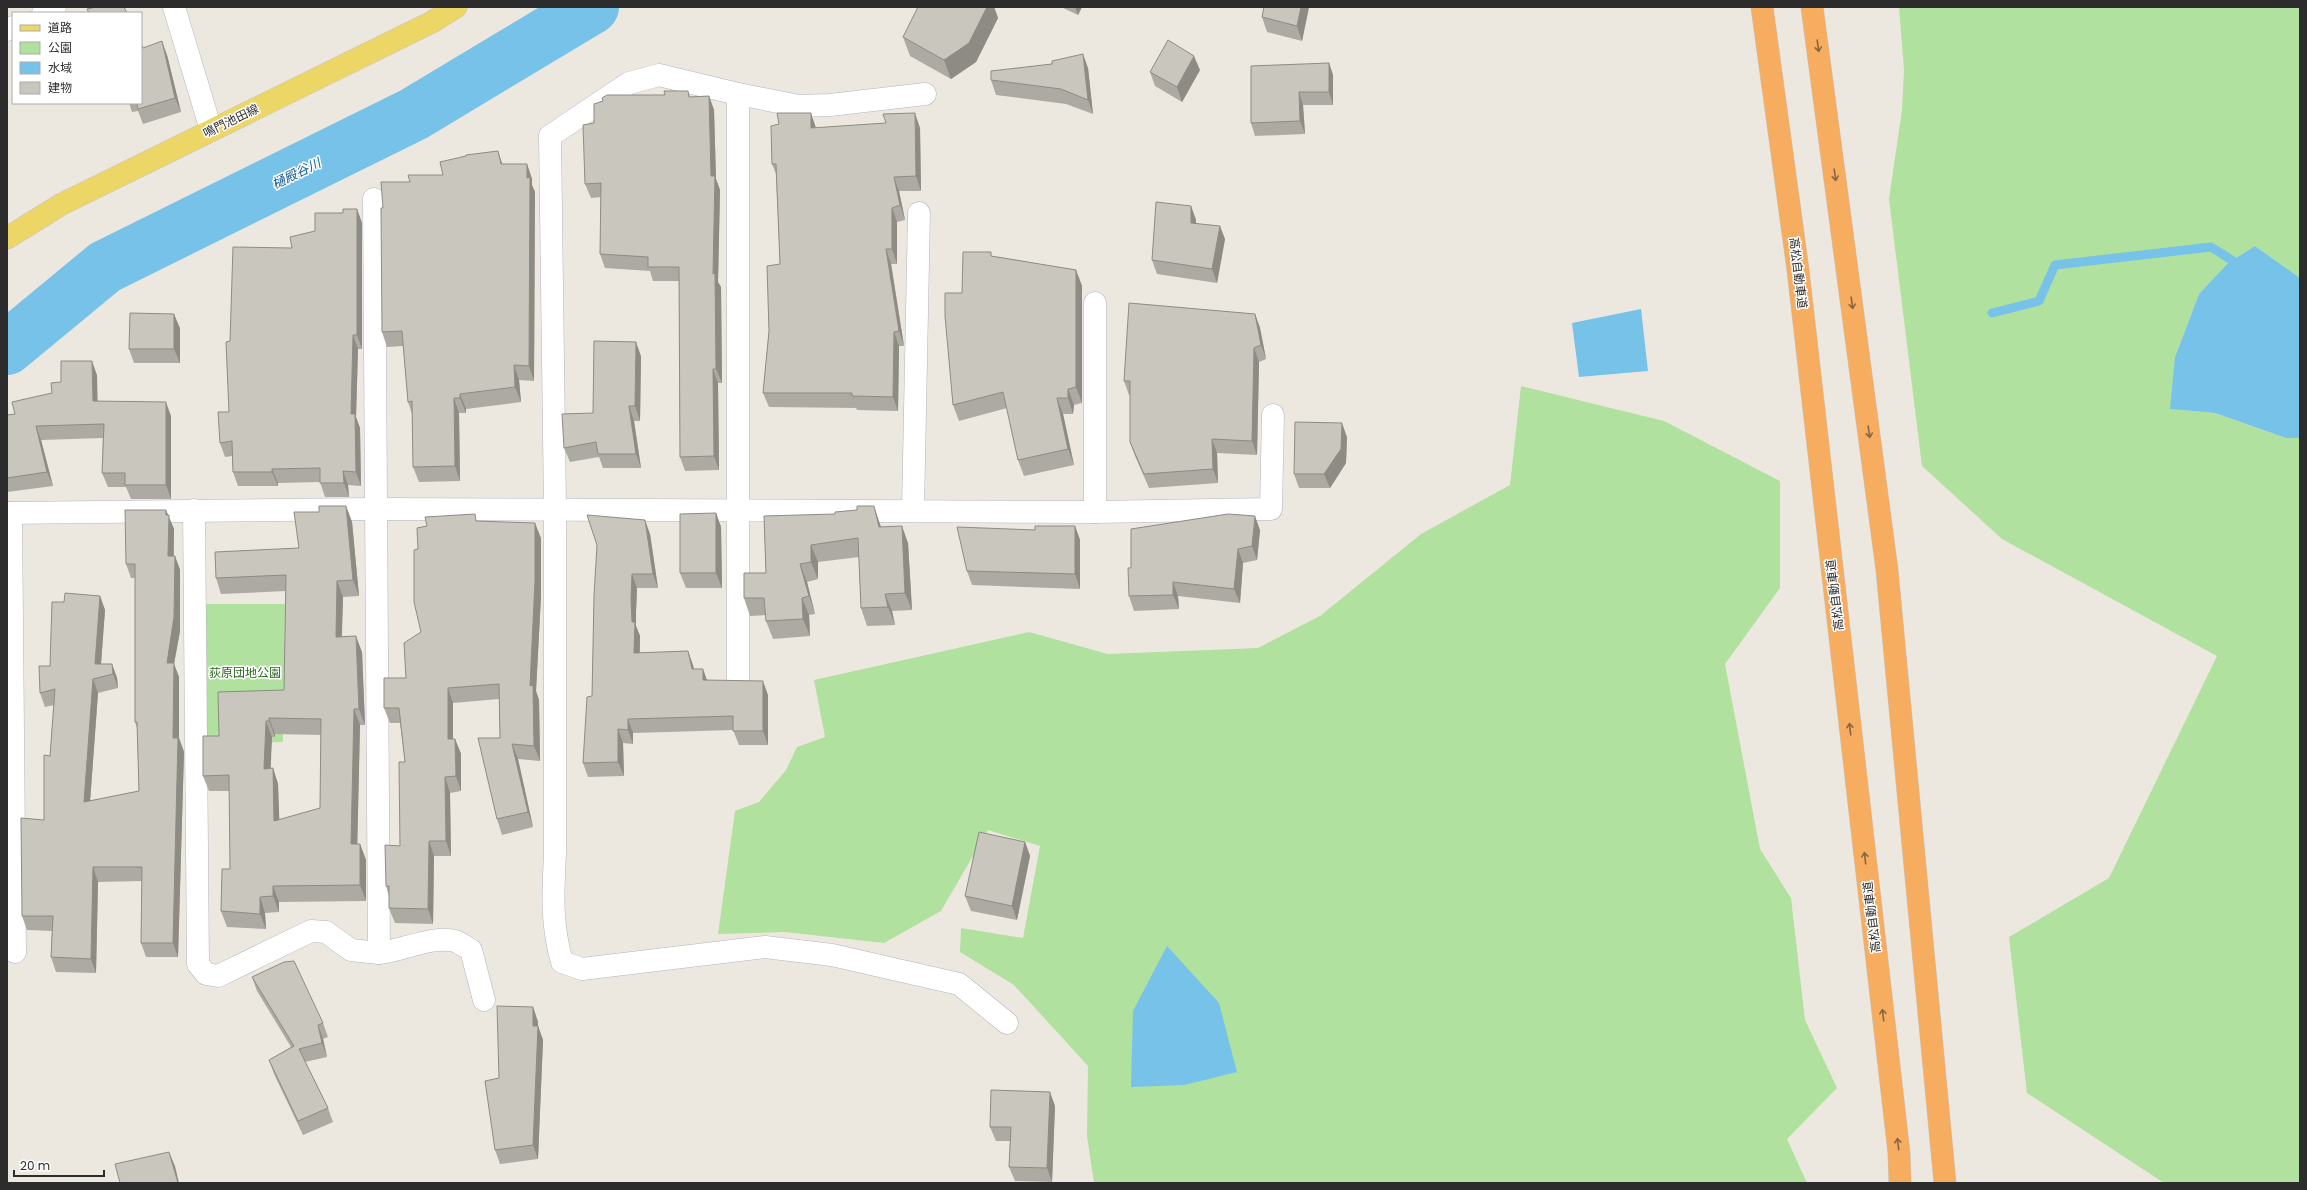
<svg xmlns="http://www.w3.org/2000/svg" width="2307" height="1190" font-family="Poppins,'Noto Sans JP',sans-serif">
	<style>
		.green { fill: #b0e19e }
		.water { fill: #77c2e9 }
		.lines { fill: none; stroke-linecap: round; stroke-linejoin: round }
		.stream { stroke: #77c2e9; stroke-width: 9 }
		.river { stroke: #77c2e9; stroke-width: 54 }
		.minor-casing { stroke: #b2b4bf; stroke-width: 23 }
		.major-casing { stroke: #c8c8c8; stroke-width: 23 }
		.highway-casing { stroke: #c8c8c8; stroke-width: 23 }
		.minor { stroke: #fff; stroke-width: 22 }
		.major { stroke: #ebd666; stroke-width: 22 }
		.highway { stroke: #f7ad60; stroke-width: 22 }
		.wall { fill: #adaaa3; fill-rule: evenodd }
		.shaded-wall { fill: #8d8b84 }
		.building { fill: #c9c6bd; stroke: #8d8b84; fill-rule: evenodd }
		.oneway { stroke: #876643 }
		.labels { text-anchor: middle; stroke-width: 3; stroke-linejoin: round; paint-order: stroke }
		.street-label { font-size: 12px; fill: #2c2c2c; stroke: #fff }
		.park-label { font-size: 12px; fill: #28671e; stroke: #fff }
		.water-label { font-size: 13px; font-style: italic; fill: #146098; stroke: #fff }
	</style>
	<rect width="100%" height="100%" fill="#ede8df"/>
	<g class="green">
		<path d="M1899,7H2300V278L2255,246L2228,263L2199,294L2175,357L2171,409L2215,413L2286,438H2300V1183H2164L2027,1093L2009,937L2109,878L2217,656L2002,539L1922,466L1889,199L1902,110L1904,70Z"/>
		<path d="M1521,386L1664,421L1780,481V588L1725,664L1760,849L1791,898L1805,1020L1837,1088L1787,1139L1807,1183H1094L1087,1136L1088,1066L1014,985L960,952L961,928L1023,938L1040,846L988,830L941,911L884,943L785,932L718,934L735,811L759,802L786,770L797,747L825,737L814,680L1029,632L1108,654L1258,648L1320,616L1421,534L1510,485Z"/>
		<path d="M206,604H285L283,742L206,744Z"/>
	</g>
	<g class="water">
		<path d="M2255,246L2300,278V438H2286L2215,413L2170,409L2175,357L2199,294L2228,263Z"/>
		<path d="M1641,309L1648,371L1579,377L1572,323Z"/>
		<path d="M1167,946L1219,1003L1237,1072L1184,1085L1131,1087L1133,1011Z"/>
	</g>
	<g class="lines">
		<path class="stream" d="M1992,313L2039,301L2055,265L2211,247L2238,264"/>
		<path class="river" d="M7,348L105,267L414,114L592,7"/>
		<defs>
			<g id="minor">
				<path d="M174,7L211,130"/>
				<path d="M43,13L55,7"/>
				<path d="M7,30L13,27"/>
				<path d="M738,94V681"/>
				<path d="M925,94L830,105L799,106L738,94L659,75L629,83L550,136L555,509V854C553,894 551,923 562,962L582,969L765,947L832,955L959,984L1007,1023"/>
				<path d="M374,199L379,953C401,951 434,935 455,941C460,943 466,947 471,950L484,1000"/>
				<path d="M1095,303V512"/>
				<path d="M194,510L198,964L206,974L218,976L311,931L326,932L351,950L379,953"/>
				<path d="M913,510L919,213"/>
				<path d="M7,513L375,509L1095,512L1271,509L1273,415"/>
				<path d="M11,513L15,952"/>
			</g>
			<path id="major" d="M7,238L62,204L432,22L456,7"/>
			<g id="highway">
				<path d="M1762,7L1798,270L1899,1153L1900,1183"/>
				<path d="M1812,7L1887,570L1945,1183"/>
			</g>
		</defs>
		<use href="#minor" class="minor-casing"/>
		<use href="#major" class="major-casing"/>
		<use href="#highway" class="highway-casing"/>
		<use href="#minor" class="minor"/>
		<use href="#major" class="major"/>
		<use href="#highway" class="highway"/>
	</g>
	<g class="wall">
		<path d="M918,7H994L998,18L976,62L951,79L910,56L903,37Z"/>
		<path d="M1061,7H1082L1078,15Z"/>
		<path d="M1264,7H1309L1302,41L1267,32L1262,17Z"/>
		<path d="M167,55L181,112L143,124L138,111L132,112L129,103H141Z"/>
		<path d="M1329,63L1333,75V105H1303L1305,134L1255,136L1251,123Z"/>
		<path d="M1088,68L1093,114L1066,104L996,95L991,80Z"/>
		<path d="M1200,70L1182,102L1155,86L1150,72Z"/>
		<path d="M688,91L690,97L709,96L714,110L716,179L720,190L718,282L721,287L722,383H718L719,470L685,471L680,457L679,281H653L650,271L605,268L600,254L601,197L591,198L585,184L594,123L665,95Z"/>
		<path d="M816,128H920L921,191H899L905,220L897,222V264H891L904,346H899L898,411L857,410L856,408L769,407L763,393L769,331L780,264L776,174L772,164Z"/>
		<path d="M502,164H527L532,179V185L535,192L534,381L519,380L521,402L466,409V413H459L460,481L419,482L413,467L412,414L408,402L403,346L387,347L382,332L383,208L443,175Z"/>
		<path d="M1191,206L1196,220V223L1225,239L1217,283L1157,274L1152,260Z"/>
		<path d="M357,209L362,223V349H358L356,417L360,428L361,486L348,485L349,497H325L320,482L278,483V486H238L233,472L232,456L225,457L220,443L229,412L230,341L292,248L315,231L343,213Z"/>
		<path d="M992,256L1076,270L1082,286V403L1074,405L1073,414H1063L1074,465L1024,476L1018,460L1007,408L959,421L953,405L962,293Z"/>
		<path d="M1255,314L1260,328L1266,359L1259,362L1257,455L1217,453L1218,483L1149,488L1135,456L1130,442V395H1129L1124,381Z"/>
		<path d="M180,328V363H134L129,349Z"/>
		<path d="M641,356L640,421H634L641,468H603L599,457L570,462L564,448L593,413Z"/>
		<path d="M97,375V401L171,416V499H131L126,487H108L102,473L103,438L41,440L53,486L7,492V415L15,414L52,393L61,382Z"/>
		<path d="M1347,437L1346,463L1330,488H1299L1294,474Z"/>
		<path d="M346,506L352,522L359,596L343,597L342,637L362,652L365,725H360L357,844H360L366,860V901L279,902V912L265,913L266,929L227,927L221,911L230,869V791H209L203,776L219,736L284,690L286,591L221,594L216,578L299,548L319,512ZM275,734L321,735L320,808L279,820L278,784L273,768H270L272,737H275Z"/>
		<path d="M166,510L174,529V556H175L180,570V631L174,664L179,677V738L184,752L178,957H146L141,943L142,881L98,882L96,973L56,972L51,957L52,931L27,930L22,916L44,820L50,756L54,705L45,707L40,693L50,666L64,602L100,596L105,610L101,664H112L117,678L118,688L98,693L90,801L139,791L137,728L135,722V578H131L126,564Z"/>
		<path d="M716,513L721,527L722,588H686L680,573Z"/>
		<path d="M764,516L880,524L881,527L908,543L912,610L892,611L895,625L867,626L861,608L859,557L818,562V579L807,582L815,614L809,615L810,636L773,639L766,621V615L750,616L744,598L766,573Z"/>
		<path d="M477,521L541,538V596L536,691L539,700L540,761L518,759L533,827L502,835L497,819L500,738L499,699L453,703V739H455L461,754V791L450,793L451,856H434L433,924L395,923L389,908V896L386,886L400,846L405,762L400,723H390L384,708L406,678L421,632Z"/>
		<path d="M1075,526L1080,540V589L972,585L967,571L1035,530Z"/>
		<path d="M1260,530L1257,560L1243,563L1240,603L1178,596L1179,609L1134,611L1129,596L1131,568Z"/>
		<path d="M650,534L658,588H637L636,612V626L640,636V653L688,651L694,669L707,680L768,695V745H739L733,730L633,733V744L623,743L624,776L588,777L583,763L592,696L594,596Z"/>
		<path d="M1025,842L1030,856L1017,920L971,911L965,896Z"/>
		<path d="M252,977L323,1023L328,1037L323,1039L327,1057L305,1062L328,1108L333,1122L303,1135L274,1074L269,1060L291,1047L257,991Z"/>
		<path d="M533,1007L538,1022V1026L543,1040L538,1159L500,1164L495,1150L499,1078Z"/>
		<path d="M1055,1106L1052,1182L1015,1181L1009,1167L1010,1141H996L990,1127Z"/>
	</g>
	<g class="shaded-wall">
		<path d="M987,7H994L998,18L976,62L951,79L944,60Z"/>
		<path d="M1075,7H1082L1078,15Z"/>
		<path d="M1301,7H1309L1302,41L1297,26Z"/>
		<path d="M162,41L167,55L181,112L175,98Z"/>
		<path d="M1083,54L1088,68L1093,114L1088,100Z"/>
		<path d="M1194,56L1200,70L1182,102L1177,87Z"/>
		<path d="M1329,63L1333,75V105L1329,92Z"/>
		<path d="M1299,92L1303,105L1305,134L1300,121Z"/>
		<path d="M709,96L714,110L716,179L720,190L718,282L721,287L722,383L716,369Z"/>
		<path d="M811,113L816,128H811Z"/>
		<path d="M915,113L920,128L921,191L916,176Z"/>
		<path d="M498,151L503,166L501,164Z"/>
		<path d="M527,164L532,179V185L535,192L534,381L529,366Z"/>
		<path d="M894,177L899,191L905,220L900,205Z"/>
		<path d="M1191,206L1196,220V237L1191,223Z"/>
		<path d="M892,208L897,222V264L892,249Z"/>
		<path d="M357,209L362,223V349L357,335Z"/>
		<path d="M1220,226L1225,239L1217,283L1212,269Z"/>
		<path d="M886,249L891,264L904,346L899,331Z"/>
		<path d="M1076,270L1082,286V403L1076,387Z"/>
		<path d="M174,314L180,328V363L174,349Z"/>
		<path d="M1255,314L1260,328L1266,359L1261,345Z"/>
		<path d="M894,332L899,346L898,411L893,397Z"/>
		<path d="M353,335L358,349L356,417L360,428L361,486L356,472L351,414Z"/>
		<path d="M636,342L641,356L640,421L635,406Z"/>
		<path d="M1254,348L1259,362L1257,455L1252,441Z"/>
		<path d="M92,361L97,375L98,416L93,401Z"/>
		<path d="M514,365L519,380L521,402L515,387Z"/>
		<path d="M713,369L718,383L719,470L714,456Z"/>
		<path d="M1068,389L1074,405L1073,414L1068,398Z"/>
		<path d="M460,394L466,409V413L460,398Z"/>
		<path d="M454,398L459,413L460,481L455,466Z"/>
		<path d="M1057,398L1063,414L1074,465L1068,449Z"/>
		<path d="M166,402L171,416V499L166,485Z"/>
		<path d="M629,406L634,421L641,468L636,454Z"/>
		<path d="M1342,423L1347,437L1346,463L1330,488L1324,474Z"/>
		<path d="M36,426L41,440L53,486L47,472Z"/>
		<path d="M1212,439L1217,453L1218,483L1213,469Z"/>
		<path d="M272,469L278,483V486L272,472Z"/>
		<path d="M343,471L348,485L349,497L344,483Z"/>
		<path d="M346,506L352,522L359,596L353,580Z"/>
		<path d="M874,506L880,524L885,544L879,527Z"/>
		<path d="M166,510L174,529L173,570L168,556Z"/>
		<path d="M716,513L721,527L722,588L716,573Z"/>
		<path d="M1255,516L1260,530L1257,560L1252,546Z"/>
		<path d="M645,520L650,534L658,588L653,574Z"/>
		<path d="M535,523L541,538V596L536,691L539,700L540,761L534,746L530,686Z"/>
		<path d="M902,526L908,543L912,610L905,593Z"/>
		<path d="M1075,526L1080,540V589L1075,574Z"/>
		<path d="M811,545L818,562V579L811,562Z"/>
		<path d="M1238,549L1243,563L1240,603L1234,589Z"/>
		<path d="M175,556L180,570V631L174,664L179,677V738L184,752L178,957L173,943V738L167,663Z"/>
		<path d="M800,564L807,582L815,614L809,596Z"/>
		<path d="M632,574L637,588L636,612V626L640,636L639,668L634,653L631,598Z"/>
		<path d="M337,581L343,597L341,653L336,637Z"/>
		<path d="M1173,582L1178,596L1179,609L1173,595Z"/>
		<path d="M885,594L892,611L895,625L888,607Z"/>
		<path d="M100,596L105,610L100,677L95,664Z"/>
		<path d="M802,598L809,615L810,636L803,619Z"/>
		<path d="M356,636L362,652L365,725L359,709Z"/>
		<path d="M688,651L693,665L697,683L692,669Z"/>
		<path d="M112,664L117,678L118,688L113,674Z"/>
		<path d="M703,669L708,683L703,680Z"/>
		<path d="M93,679L98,693L89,816L84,802Z"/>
		<path d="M763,681L768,695V745L763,731Z"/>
		<path d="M448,688L453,703V754L448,739Z"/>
		<path d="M354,709L360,725L357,860L351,844Z"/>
		<path d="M269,718L275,734V737L269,721Z"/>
		<path d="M628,719L633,733V744L628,730Z"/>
		<path d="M266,721L272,737L270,784L264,769Z"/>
		<path d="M618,729L623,743L624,776L618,762Z"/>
		<path d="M455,739L461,754V791L456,776Z"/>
		<path d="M512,744L518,759L533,827L528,812Z"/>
		<path d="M273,768L278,784L280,837L274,821Z"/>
		<path d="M445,777L450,793L451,856L446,841Z"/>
		<path d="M429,841L434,856L433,924L428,909Z"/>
		<path d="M1025,842L1030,856L1017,920L1012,906Z"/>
		<path d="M360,844L366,860V901L360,885Z"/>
		<path d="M93,867L98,882L96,973L91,959Z"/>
		<path d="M273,886L279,902V912L273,896Z"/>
		<path d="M260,897L265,913L266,929L260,914Z"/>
		<path d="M533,1007L538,1022V1029V1026L543,1040L538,1159L533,1145Z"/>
		<path d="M318,1025L323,1039L327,1057L322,1043Z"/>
		<path d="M1050,1092L1055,1106L1052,1182L1047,1168Z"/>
		<path d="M169,1152L175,1166L179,1183H178Z"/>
	</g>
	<g class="building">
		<path d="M96,7H124L127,13H89L87,9Z"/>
		<path d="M918,7H987L969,43L944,60L903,37Z"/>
		<path d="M1264,7H1301L1297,26L1262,17Z"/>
		<path d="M1168,40L1194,56L1177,87L1150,72Z"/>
		<path d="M162,41L175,98L138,109L137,103H141V43L143,48Z"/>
		<path d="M1083,54L1088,100L1061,89L991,80V71L1052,64V61Z"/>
		<path d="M1329,63V92H1299L1300,121L1251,123V66Z"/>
		<path d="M664,91H688L689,97L709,96L711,176H715L713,274L715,273L716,369H713L714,456L680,457L679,267H648V257L600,254L601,183L585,184L583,125L594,123V104L603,101L602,98L607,95H665Z"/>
		<path d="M777,113H811V128L886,123L883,114L915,113L916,176L894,177L900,205L892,208V249H886L899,331L894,332L893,397L852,396V393H763L769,331L767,266L780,264L776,164H772L771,126L779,124Z"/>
		<path d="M498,151L501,164H527V178L530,177L529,366L514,365L515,387L460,394V398H454L455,466L413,467L412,401L408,402L402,331L382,332L381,208H383L381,182H410L408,175H443L440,162L466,156V155Z"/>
		<path d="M1156,202L1191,206V223L1220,226L1212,269L1152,260Z"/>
		<path d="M343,209H357V335H353L351,414H355L356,472L343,471L344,483H320V468L272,469V472H233L232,441L220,443L218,412H229L226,342L230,341L233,247L292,248L290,237L315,231V213H343Z"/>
		<path d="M963,252H991V256L1076,270V387L1068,389V398H1057L1068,449L1018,460L1003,392L953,405L945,316V293H962Z"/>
		<path d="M1129,303L1255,314L1261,345L1254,348L1252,441L1212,439L1213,469L1144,474L1130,442V381H1124Z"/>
		<path d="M130,313L174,314V349H129Z"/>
		<path d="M594,341L636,342L635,406H629L636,454H598L596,442L564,448L562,414L593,413Z"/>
		<path d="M61,361H92L93,401L166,402V485H125V473H102L104,424L36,426L47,472L7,478V415L15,414L12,402L52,393L51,383L61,382Z"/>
		<path d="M1295,422L1342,423L1341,449L1324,474H1294Z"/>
		<path d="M319,506H346L353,580L337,581L336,637L356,636L359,709H354L351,844H360V885L273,886V896L260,897V914L221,911L222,869H230L229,775L203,776V736H219L218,692L284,690L286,575L216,578L215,552L299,548L294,512H319ZM269,718L321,719L320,808L274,821L273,768L264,769L266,721H269Z"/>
		<path d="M857,506H874L879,527L902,526L905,593L885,594L888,607L861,608L858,538L811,545V562L800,564L809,596L802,598L803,619L766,621L764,598H744V573H766L764,516L835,514V512L857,510Z"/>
		<path d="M125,510H166V515H169L168,556H175L174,617L167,663H174L173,738H178L173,943H141L142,867H93L91,959L51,957L53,916H22L21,818L44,820V755L50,756L55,689L40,693L39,666H50L52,602H64L65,593L100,596L95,664H112L113,674L93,679L84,802L139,791L137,722H135V564H126Z"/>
		<path d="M716,513V573H680V514Z"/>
		<path d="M475,514L476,521L535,523V581L530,686L533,685L534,746L512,744L528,812L497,819L478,738H500L499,684L448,688V739H455L456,776L445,777L446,841H429L428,909L389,908V886H386L385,845L400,846L399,762H405L399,708H384V678H406L404,643L421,632L414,602V550L418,549L417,528L427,526L425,517Z"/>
		<path d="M1228,514L1255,516L1252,546L1238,549L1234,589L1173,582V595L1129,596L1128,568H1131V529Z"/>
		<path d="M587,515L645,520L653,574H632L631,598L632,622H635L634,653L688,651L692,669H703V680L763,681V731H733V716L628,719V730L618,729V762L583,763L587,697L592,696L594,596L597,545Z"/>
		<path d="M1035,526H1075V574L967,571L957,527L1035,530Z"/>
		<path d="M979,832L1025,842L1012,906L965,896Z"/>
		<path d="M294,961L323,1023L318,1025L322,1043L299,1049L328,1108L298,1121L269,1060L294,1046L252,977L284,962Z"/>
		<path d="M497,1006L533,1007V1026H538L533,1145L495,1150L485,1081L499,1078Z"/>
		<path d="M991,1090L1050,1092L1047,1168L1009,1167L1011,1127H990Z"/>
		<path d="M169,1152L178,1183H120L115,1164Z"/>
	</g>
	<defs><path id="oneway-shaft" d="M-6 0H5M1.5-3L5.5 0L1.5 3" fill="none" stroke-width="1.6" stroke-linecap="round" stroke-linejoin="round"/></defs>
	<g class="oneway">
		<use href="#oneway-shaft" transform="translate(1818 46) rotate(82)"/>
		<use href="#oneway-shaft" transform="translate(1835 175) rotate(82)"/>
		<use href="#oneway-shaft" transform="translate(1852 303) rotate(82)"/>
		<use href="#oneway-shaft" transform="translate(1869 432) rotate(82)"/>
		<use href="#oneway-shaft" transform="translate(1850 729) rotate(-97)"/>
		<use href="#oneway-shaft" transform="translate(1865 858) rotate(-97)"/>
		<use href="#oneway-shaft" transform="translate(1883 1015) rotate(-97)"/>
		<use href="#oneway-shaft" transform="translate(1898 1144) rotate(-97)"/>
	</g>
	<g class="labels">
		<g class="street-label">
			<text transform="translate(231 121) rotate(-26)" y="4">鳴門池田線</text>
			<text transform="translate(1798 273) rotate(83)" y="4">高松自動車道</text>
			<text transform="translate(1835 595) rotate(-97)" y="4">高松自動車道</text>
			<text transform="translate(1872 917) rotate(-97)" y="4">高松自動車道</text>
		</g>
		<g class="park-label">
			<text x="245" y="677">荻原団地公園</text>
		</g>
		<g class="water-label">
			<text transform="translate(296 173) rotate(-26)" y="5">樋殿谷川</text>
		</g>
	</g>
	<rect width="2307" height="1190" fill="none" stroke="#2c2c2c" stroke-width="16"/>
	<rect x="12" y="12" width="130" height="92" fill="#ffffff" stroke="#ababab"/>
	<rect x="20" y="25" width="20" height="6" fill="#ebd666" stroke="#ababab"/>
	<text x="48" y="32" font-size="12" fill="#2c2c2c">道路</text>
	<rect x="20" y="42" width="20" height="12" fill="#b0e19e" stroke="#ababab"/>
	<text x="48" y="52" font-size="12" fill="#2c2c2c">公園</text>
	<rect x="20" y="62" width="20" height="12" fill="#77c2e9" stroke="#ababab"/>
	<text x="48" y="72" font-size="12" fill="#2c2c2c">水域</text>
	<rect x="20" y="82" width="20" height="12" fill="#c9c6bd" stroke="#ababab"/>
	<text x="48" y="92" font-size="12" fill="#2c2c2c">建物</text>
	<path d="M14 1170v6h90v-6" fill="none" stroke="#2c2c2c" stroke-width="2"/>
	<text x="20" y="1170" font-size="12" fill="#2c2c2c" stroke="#ffffff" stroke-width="3" paint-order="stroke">20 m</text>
</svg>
